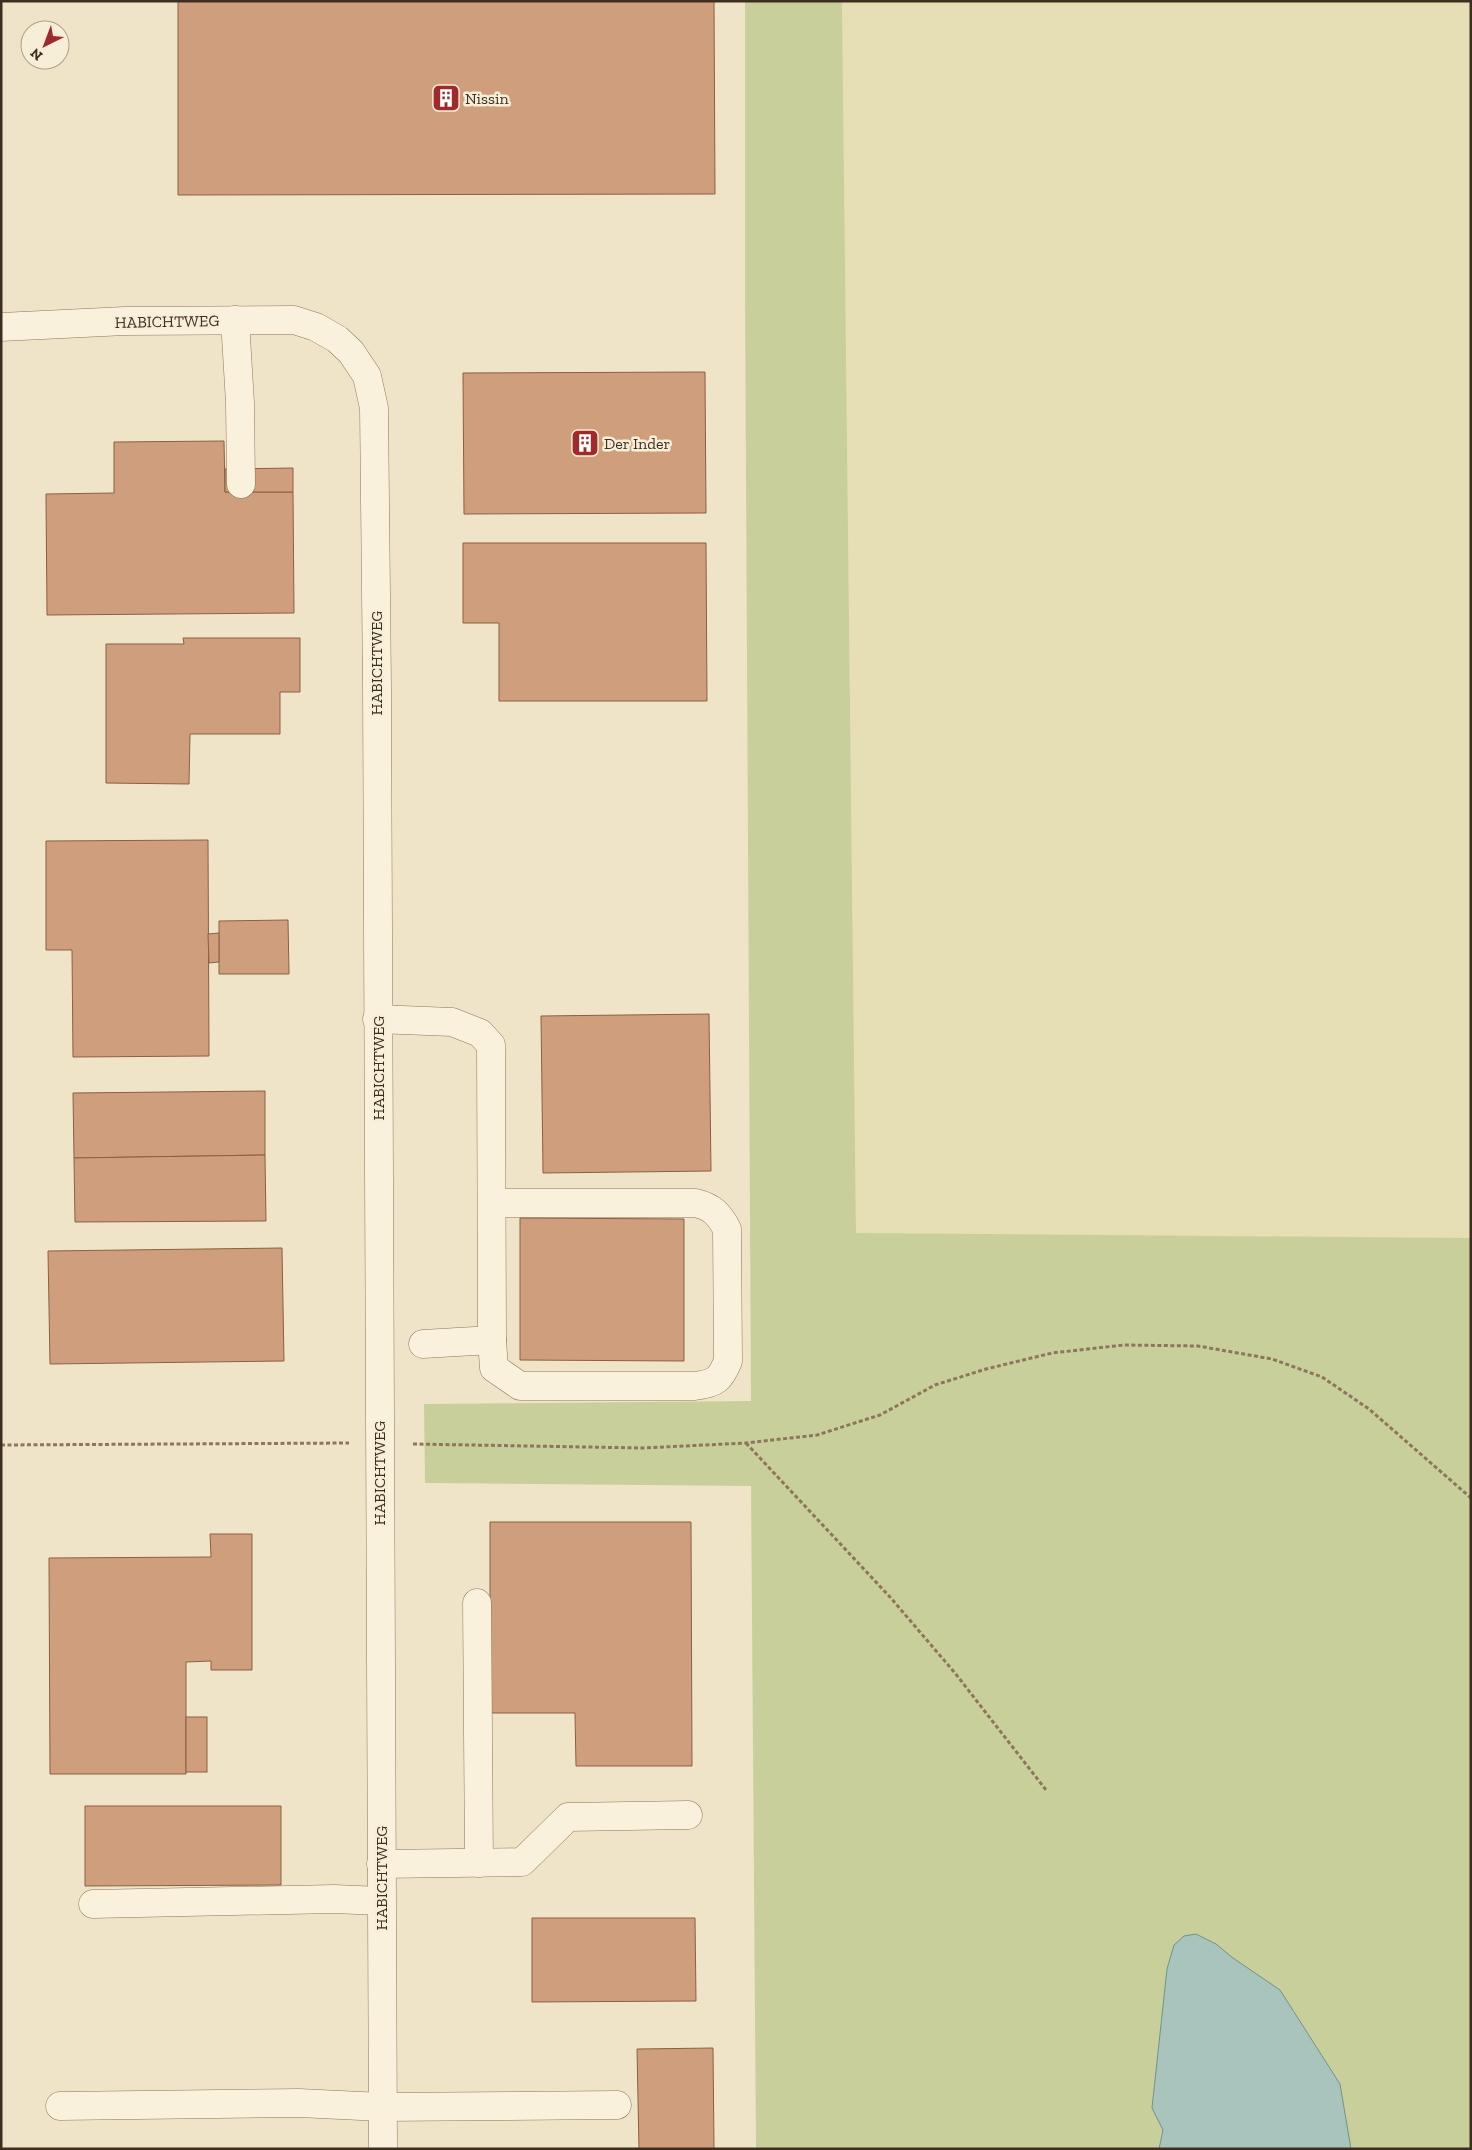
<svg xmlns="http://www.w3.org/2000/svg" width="1472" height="2150" font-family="'Zilla Slab',serif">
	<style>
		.farmland { fill: #e6deb5 }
		.green { fill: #c9cf9b }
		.water { fill: #a9c4bc; stroke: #6f938a }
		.building { fill: #cf9f7d; stroke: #8d5f41 }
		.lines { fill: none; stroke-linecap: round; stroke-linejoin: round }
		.minor-casing { stroke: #8d765c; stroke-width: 29 }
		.path { stroke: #8d765c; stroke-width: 3; stroke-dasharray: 4 2.5; stroke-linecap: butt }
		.minor { stroke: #faf1dc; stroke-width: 28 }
		.labels { text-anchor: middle; stroke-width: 5; stroke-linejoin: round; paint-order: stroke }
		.poi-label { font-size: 16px; fill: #3d2e20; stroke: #f7eed8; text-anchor: start }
		.street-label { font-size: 16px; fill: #3d2e20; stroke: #f7eed8 }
	</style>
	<rect width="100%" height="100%" fill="#f0e4c8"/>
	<path class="farmland" d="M842,1H1471V1238L856,1234Z"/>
	<path class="green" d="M745,1H842L856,1233L1471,1238V2149H756L751,1486L425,1483L424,1404L751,1401L745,292Z"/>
	<path class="water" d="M1196,1934L1216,1944L1233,1958L1280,1990L1340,2084L1351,2149H1159L1163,2130L1152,2108L1167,1969L1174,1945L1184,1936Z"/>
	<g class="building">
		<path d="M178,1H714L715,194L178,195Z"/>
		<path d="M705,372L706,513L464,514L463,373Z"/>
		<path d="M224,441L225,492H293L294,613L47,615L46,494L114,493V442Z"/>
		<path d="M293,468V492H225V469Z"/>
		<path d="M463,543H706L707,701H499V623H463Z"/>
		<path d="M183,638H300V692H280V734H190L189,784L106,783V644H184Z"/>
		<path d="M208,840L209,1056L73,1057L72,950H46V841Z"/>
		<path d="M288,920L289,974H219V921Z"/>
		<path d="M219,933V962L209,963L208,934Z"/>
		<path d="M709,1014L711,1171L543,1173L541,1016Z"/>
		<path d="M265,1091V1155L74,1158L73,1093Z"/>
		<path d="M265,1155L266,1221L75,1222L74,1158Z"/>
		<path d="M520,1218L684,1219V1361L520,1360Z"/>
		<path d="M282,1248L284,1361L50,1364L48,1251Z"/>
		<path d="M490,1522H691L692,1766H576L575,1713H490Z"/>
		<path d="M210,1534H252V1670H211V1661L186,1662V1774H50L49,1558L211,1557Z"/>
		<rect x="186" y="1717" width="21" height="55"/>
		<path d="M85,1806H281V1885L85,1886Z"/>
		<path d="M532,1918H695L696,2001L532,2002Z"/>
		<path d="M713,2048L714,2149H639L637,2049Z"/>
	</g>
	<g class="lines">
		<defs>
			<g id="minor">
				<path d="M235,320L240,403L241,484"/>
				<path d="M1,327L125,321L294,320L316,327L337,339L351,352L367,376L374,408L377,686L383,2149"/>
				<path d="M377,1019L452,1022L480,1033L491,1045L492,1340L494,1368L520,1386H695C716,1383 720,1380 728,1361L727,1229C719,1214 712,1207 696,1203H493"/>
				<path d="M423,1344L492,1340"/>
				<path d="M477,1603L479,1863"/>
				<path d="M381,1864L522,1862L568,1817L688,1815"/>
				<path d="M93,1904L334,1899L381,1901"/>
				<path d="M60,2106L299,2103L382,2107L617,2105"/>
			</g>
		</defs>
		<use href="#minor" class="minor-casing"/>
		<g class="path">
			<path d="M746,1443L890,1597L955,1673L1046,1790"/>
			<path d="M413,1444L643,1448L746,1443L817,1435L880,1415L935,1385L986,1369L1052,1353L1124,1345L1198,1346L1272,1359L1322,1377L1369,1409L1471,1498"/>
			<path d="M1,1445L349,1443"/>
		</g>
		<use href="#minor" class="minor"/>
	</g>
	<defs>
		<symbol id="building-square" viewBox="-11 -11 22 22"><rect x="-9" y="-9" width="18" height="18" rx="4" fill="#9e2a2b" stroke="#f7eed8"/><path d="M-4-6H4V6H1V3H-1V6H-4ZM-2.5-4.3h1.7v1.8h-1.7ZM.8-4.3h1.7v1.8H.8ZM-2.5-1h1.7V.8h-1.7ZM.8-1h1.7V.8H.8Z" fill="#fff"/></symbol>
	</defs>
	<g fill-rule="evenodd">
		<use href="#building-square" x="430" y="82" width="32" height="32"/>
		<use href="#building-square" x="569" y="427" width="32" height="32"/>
	</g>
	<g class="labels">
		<g class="poi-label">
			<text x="465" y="104">Nissin</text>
			<text x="604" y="449">Der Inder</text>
		</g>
		<g class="street-label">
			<text transform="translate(167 321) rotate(-1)" y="6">HABICHTWEG</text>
			<text transform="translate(376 663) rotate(-90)" y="6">HABICHTWEG</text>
			<text transform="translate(378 1068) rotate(-90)" y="6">HABICHTWEG</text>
			<text transform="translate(379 1473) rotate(-90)" y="6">HABICHTWEG</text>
			<text transform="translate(381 1878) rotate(-90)" y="6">HABICHTWEG</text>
		</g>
	</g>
	<rect width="1472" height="2150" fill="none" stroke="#3d2e20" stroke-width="5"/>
	<g transform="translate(45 45) rotate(222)"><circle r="24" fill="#f7eed8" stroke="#ada18e"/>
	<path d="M0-4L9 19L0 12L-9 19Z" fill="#9e2a2b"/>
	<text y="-8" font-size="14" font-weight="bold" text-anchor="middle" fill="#3d2e20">N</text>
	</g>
</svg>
